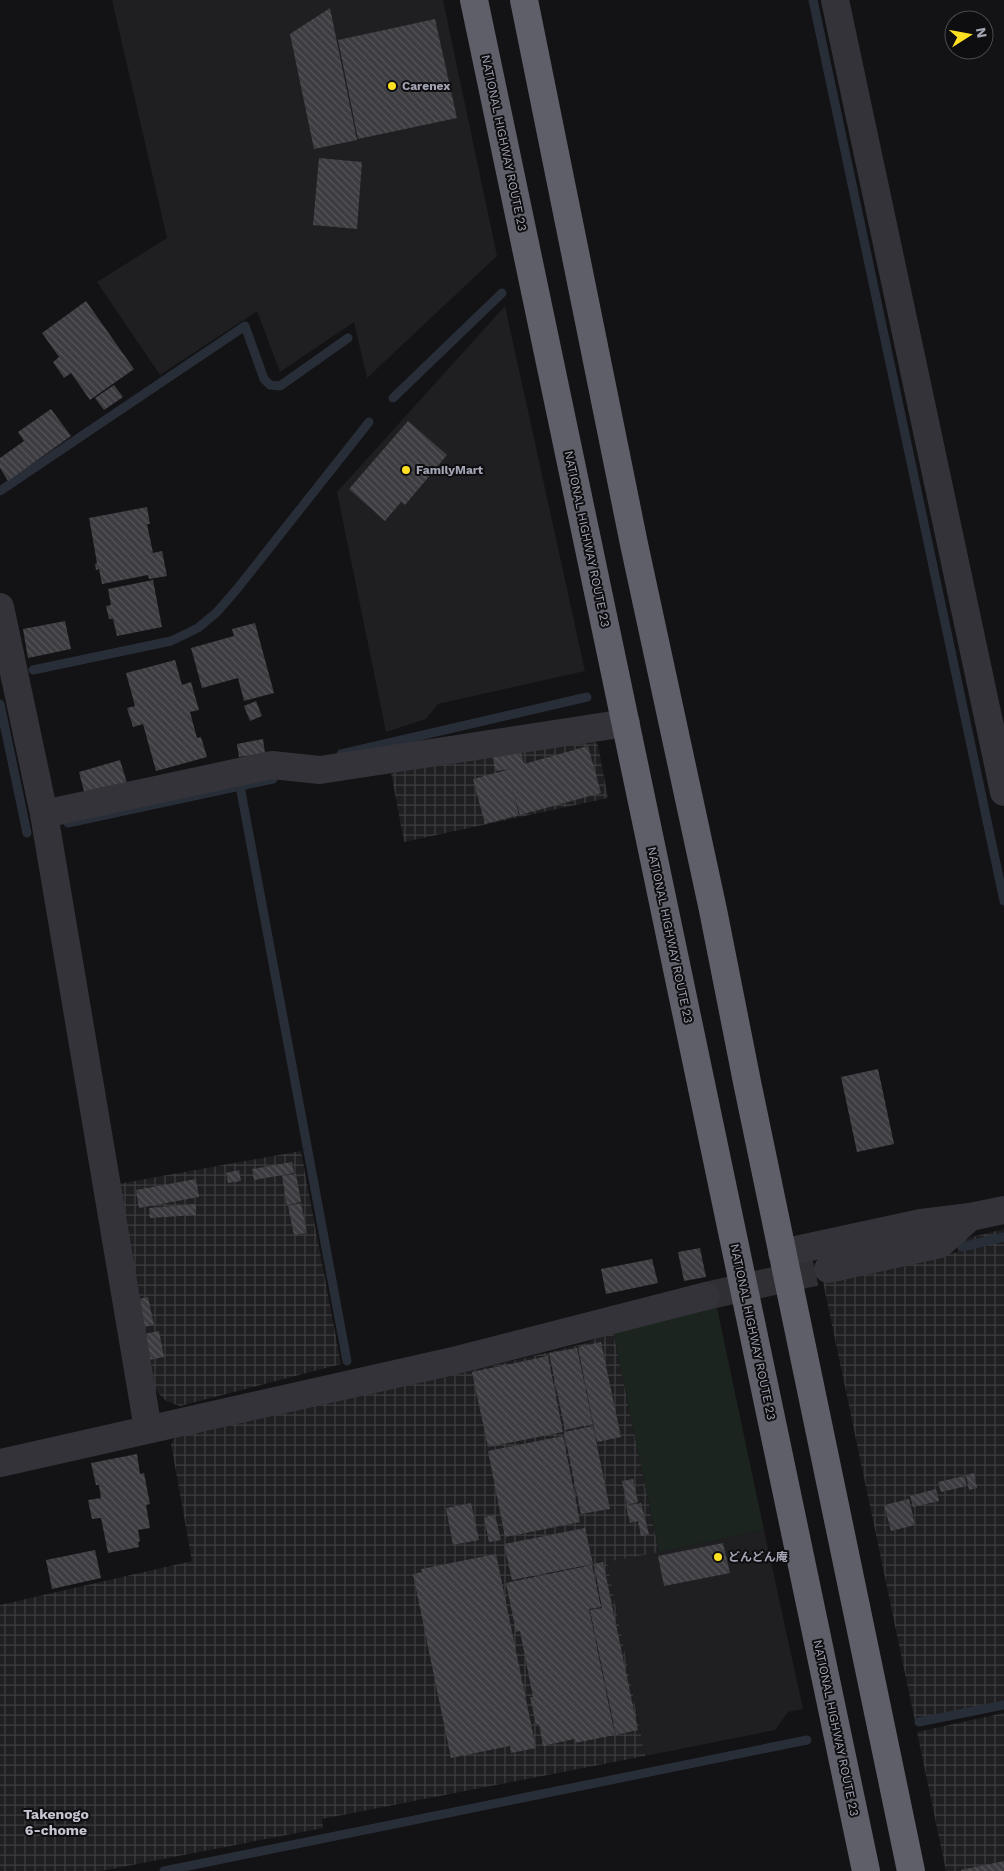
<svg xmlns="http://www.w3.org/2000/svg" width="1004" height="1871" font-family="'Work Sans','Noto Sans JP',sans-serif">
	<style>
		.built { fill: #1f1e21 }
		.industrial { fill: url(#industrial-grid) }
		.green { fill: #1c241f }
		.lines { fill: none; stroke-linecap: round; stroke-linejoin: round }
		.stream { stroke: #282e38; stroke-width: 9 }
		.building { fill: url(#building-back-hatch) }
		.minor-tunnel { stroke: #302f34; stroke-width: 28; stroke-dasharray: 28 14; stroke-linecap: butt }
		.minor { stroke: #333339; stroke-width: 28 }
		.highway { stroke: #5f5f6a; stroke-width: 28 }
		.poi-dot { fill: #fde021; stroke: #0e0d0f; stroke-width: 2 }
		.labels { text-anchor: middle; stroke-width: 4; stroke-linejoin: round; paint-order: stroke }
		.poi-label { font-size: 12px; font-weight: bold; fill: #a3a5b5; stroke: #0e0d0f; text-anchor: start }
		.street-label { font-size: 12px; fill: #a3a5b5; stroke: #0e0d0f }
		.neighbourhood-label { font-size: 14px; font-weight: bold; fill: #c4c5d1; stroke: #0e0d0f }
	</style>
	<defs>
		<pattern id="industrial-grid" width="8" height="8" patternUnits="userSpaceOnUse" patternTransform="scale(1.25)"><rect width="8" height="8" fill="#1f1e21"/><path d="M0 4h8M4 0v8" fill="none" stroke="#3c3c3f"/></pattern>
		<pattern id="building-back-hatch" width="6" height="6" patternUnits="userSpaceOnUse" patternTransform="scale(1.25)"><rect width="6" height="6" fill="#3c3c41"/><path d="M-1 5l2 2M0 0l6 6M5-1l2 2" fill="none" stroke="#55555a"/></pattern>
	</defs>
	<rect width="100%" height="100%" fill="#131214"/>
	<g class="built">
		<path d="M112,0H443L497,256L367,378L354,322L280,372L257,311L160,375L97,282L167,238Z"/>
		<path d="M505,306L585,671L438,704L426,719L386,732L337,492Z"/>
		<path d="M764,1530L803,1709L788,1712L775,1730L645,1756L607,1562Z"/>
	</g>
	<g class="industrial">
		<path d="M588,736L598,745L608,798L404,842L390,767Z"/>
		<path d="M301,1151L341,1364L180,1406L166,1401L153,1388L118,1184Z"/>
		<path d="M1004,1229V1702L915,1721L823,1282L958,1252L956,1241Z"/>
		<path d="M613,1331L659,1552L607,1562L645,1756L322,1819L323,1828L101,1871H0V1605L192,1561L171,1444L177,1435L462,1373L587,1343Z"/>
		<path d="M1004,1713V1871H946L917,1732Z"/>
	</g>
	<path class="green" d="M716,1303L764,1530L659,1552L613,1331Z"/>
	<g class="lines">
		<g class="stream">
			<path d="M813,0L1004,901"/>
			<path d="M393,398L502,293"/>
			<path d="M0,491L245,326L264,379L270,385L280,386L348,338"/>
			<path d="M33,670L171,641L198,628L217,612L237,589L369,422"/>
			<path d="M0,704L27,833"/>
			<path d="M341,754L587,697"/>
			<path d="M240,786L347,1361"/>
			<path d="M68,823L273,779"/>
			<path d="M962,1247L1004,1237"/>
			<path d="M919,1722L1004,1705"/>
			<path d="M164,1871L807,1740"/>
		</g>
	</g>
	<g class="building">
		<path d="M330,8L357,140L314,149L290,34Z"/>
		<path d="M435,19L457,118L358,139L338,40Z"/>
		<path d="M319,158L362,162L357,229L313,225Z"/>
		<path d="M86,301L134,369L90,400L71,373L64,378L53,362L59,357L42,333Z"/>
		<path d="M114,385L123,397L104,410L95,398Z"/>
		<path d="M51,409L71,436L8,481L0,468V458L24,441L18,432Z"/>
		<path d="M408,421L447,455L405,505L401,502L385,521L349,489Z"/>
		<path d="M147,507L150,524H147L153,553L162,551L167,576L149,579L148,575L102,584L99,569L96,570L95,564L97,563L89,518Z"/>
		<path d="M153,580L162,627L117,636L113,619H109L106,606L111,605L108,589Z"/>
		<path d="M65,621L71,649L28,658L23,629Z"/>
		<path d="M255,623L274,693L244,701L238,678L202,688L191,648L234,636L232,629Z"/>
		<path d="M175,660L182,685L191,682L199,710L190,712L197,738L201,737L207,757L156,771L143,724L133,727L127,708L135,706L126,673Z"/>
		<path d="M256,701L262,716L250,721L244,706Z"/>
		<path d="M263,739L265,753L239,757L237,744Z"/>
		<path d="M588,746L601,793L520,815L512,788L519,815L485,824L473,779L510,769L496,771L492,756L520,748L524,764Z"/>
		<path d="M120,760L127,783L85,795L79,772Z"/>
		<path d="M878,1069L894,1144L857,1152L841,1077Z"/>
		<path d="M292,1162L294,1173L254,1180L252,1169Z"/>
		<path d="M239,1170L241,1181L228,1183L226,1173Z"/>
		<path d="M296,1174L301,1202L287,1205L282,1176Z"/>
		<path d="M196,1179L199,1197L139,1208L136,1190Z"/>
		<path d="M301,1203L307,1233L294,1235L288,1206Z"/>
		<path d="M196,1204V1215L150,1218L149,1208Z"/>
		<path d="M700,1248L706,1277L684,1281L678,1252Z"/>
		<path d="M652,1259L658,1283L606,1294L601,1269Z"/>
		<path d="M148,1297L154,1325L144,1327L139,1299Z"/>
		<path d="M159,1331L164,1357L149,1360L144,1334Z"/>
		<path d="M601,1342L621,1437L597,1442L578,1347Z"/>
		<path d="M577,1348L593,1424L565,1430L549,1353Z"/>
		<path d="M548,1356L563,1432L488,1447L472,1372Z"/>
		<path d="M593,1426L610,1509L581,1514L564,1432Z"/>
		<path d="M563,1436L580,1522L505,1537L488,1451Z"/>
		<path d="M137,1454L140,1474L144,1473L150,1504L146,1505L150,1528L138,1530L140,1541L138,1542L139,1547L108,1553L101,1518L92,1519L88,1500L101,1498L99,1485H96L91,1463Z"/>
		<path d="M974,1473L977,1488L969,1490L966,1475Z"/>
		<path d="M964,1476L967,1486L941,1492L938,1482Z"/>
		<path d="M633,1479L638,1502L627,1505L622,1481Z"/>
		<path d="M936,1489L939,1501L913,1507L910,1496Z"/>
		<path d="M909,1499L915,1525L891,1531L884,1505Z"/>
		<path d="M471,1503L479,1540L453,1545L446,1508Z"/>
		<path d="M641,1503L649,1534L641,1536L638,1521L630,1523L626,1506Z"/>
		<path d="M495,1515L501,1540L489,1542L484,1517Z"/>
		<path d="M585,1528L593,1564L512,1580L504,1544Z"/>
		<path d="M723,1543L730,1573L664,1586L658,1556Z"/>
		<path d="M95,1550L101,1578L52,1589L46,1560Z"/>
		<path d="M496,1554L536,1748L511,1753L510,1746L451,1758L413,1574L422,1572L421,1569Z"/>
		<path d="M603,1562L638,1730L616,1735L590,1610L602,1608L594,1564Z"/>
		<path d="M592,1565L601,1607L589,1609L615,1735L575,1743L574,1739L543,1746L539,1724H536L530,1697H533L520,1631L516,1632L506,1583Z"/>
		<path d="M1004,1861V1871H961V1870Z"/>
	</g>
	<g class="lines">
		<path class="minor-tunnel" d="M706,1296L828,1269"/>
		<g class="minor">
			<path d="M835,0L1004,792"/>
			<path d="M0,607L44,814L148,1429"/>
			<path d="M44,814L272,765L320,770L626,723"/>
			<path d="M782,1253L921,1223L970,1217"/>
			<path d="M828,1269L940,1244L970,1217L1004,1210"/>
			<path d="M0,1463L449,1362L706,1296"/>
		</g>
		<g class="highway">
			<path d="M474,0L866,1871"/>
			<path d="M524,0L634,544L713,910L747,1082L911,1871"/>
		</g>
	</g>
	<g class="poi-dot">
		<circle cx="392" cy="86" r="5"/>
		<circle cx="406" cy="470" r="5"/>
		<circle cx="718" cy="1557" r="5"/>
	</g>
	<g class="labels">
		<g class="poi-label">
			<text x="402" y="90">Carenex</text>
			<text x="416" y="474">FamilyMart</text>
			<text x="728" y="1561">どんどん庵</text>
		</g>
		<g class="street-label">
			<text transform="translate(504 143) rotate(78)" y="4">NATIONAL HIGHWAY ROUTE 23</text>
			<text transform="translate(587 539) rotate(78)" y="4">NATIONAL HIGHWAY ROUTE 23</text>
			<text transform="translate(670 935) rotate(78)" y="4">NATIONAL HIGHWAY ROUTE 23</text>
			<text transform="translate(753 1332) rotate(78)" y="4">NATIONAL HIGHWAY ROUTE 23</text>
			<text transform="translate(836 1728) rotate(78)" y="4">NATIONAL HIGHWAY ROUTE 23</text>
		</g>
		<g class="neighbourhood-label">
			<text x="56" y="1819">Takenogo<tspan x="56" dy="16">6-chome</tspan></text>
		</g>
	</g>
	<g transform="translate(969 35) rotate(79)"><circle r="24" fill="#0e0d0f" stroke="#4a4a51"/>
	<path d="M0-4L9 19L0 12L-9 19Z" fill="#fde021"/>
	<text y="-8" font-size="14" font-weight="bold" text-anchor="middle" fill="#a3a5b5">N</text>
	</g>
</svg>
